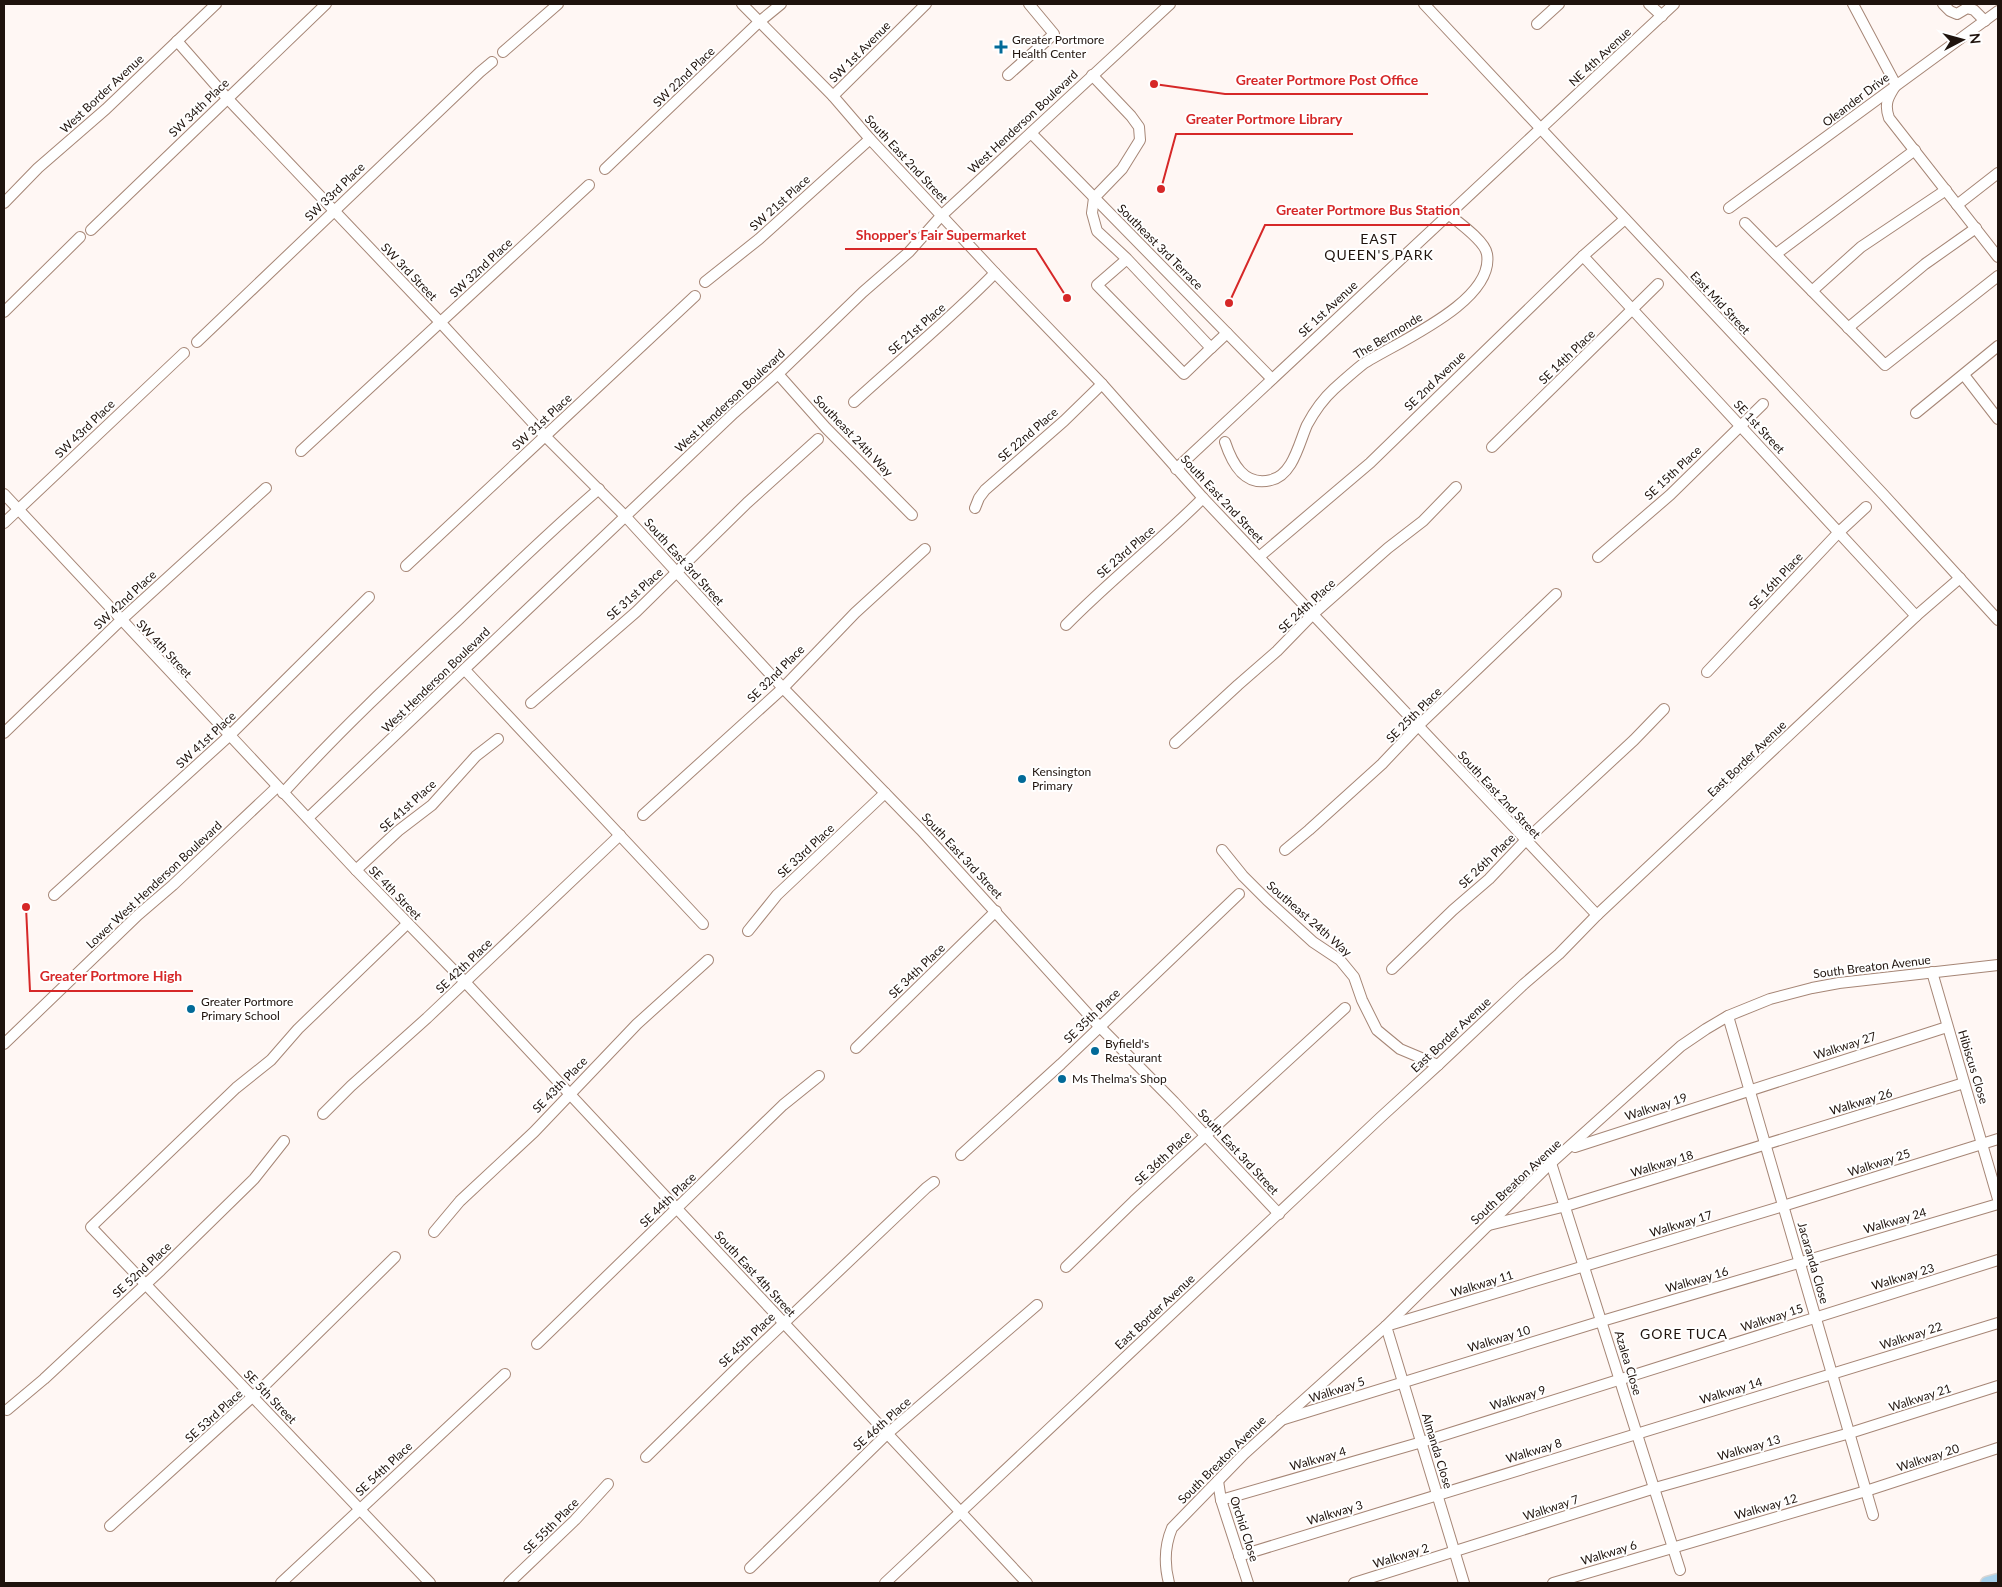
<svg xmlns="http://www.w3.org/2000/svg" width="2002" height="1587" font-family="Lato,sans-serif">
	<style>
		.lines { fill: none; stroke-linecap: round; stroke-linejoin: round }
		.minor-casing { stroke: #a68676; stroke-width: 12 }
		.major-casing { stroke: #d7d5d3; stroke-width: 15 }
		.minor { stroke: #fff; stroke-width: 10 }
		.major { stroke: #a7d1eb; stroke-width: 12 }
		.poi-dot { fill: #026a98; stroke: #fff; stroke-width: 2 }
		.labels { text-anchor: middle; stroke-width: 4; stroke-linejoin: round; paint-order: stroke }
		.poi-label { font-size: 12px; fill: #1f130d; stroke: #fff; text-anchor: start }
		.street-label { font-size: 12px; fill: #1f130d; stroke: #fff }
		.neighbourhood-label { font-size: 14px; letter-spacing: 1px; fill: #1f130d; stroke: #fff }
		.leader { fill: none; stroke: #d62828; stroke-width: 2 }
		.callout-dot { fill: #d62828; stroke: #fff; stroke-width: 2 }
		.callout-label { font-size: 14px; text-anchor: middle; font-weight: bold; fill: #d62828; stroke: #fff; stroke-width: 4; stroke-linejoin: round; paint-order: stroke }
	</style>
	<rect width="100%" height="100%" fill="#fff7f4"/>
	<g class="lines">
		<defs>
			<g id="minor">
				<path d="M742,4L833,96L870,139L995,273L1102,384L1203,498L1597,915"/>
				<path d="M1424,4L1883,494L1998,620"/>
				<path d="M1649,4L1662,16"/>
				<path d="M1853,4L1896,85C1888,97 1884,104 1889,118L1998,257"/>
				<path d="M1943,4L1950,11L1957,14L1967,8L1974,10L1985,21"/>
				<path d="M1537,24L1559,4"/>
				<path d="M177,41L227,98L440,322L545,436L626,517L783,688L921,830L1096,1023L1174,1102L1279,1214"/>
				<path d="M503,52L558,4"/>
				<path d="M1008,75L1054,34L1029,4"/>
				<path d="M1092,75L1131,116L1139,127L1140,140L1122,169L1094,198L1092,213L1097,231L1127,259L1211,348L1184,374L1097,285L1127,259"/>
				<path d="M833,96L926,4"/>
				<path d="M1031,133L1272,379"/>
				<path d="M605,169L759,22L781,4"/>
				<path d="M4,203L38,168L106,109L216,4"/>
				<path d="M1957,205L1998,173"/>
				<path d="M1729,208L1998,11"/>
				<path d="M1745,223L1885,365L1998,276"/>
				<path d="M91,230L326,4"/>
				<path d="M1776,254L1915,150"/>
				<path d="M1583,256L1916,616"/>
				<path d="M705,282L759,239L870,139"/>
				<path d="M1812,291L1861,247L1946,190"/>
				<path d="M4,312L80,237"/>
				<path d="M1848,328L1925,264L1976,228"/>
				<path d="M197,342L480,72L492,62"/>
				<path d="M1211,348L1227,333"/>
				<path d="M778,374L826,428L912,515"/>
				<path d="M1964,375L1998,419"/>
				<path d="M854,402C901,359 950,319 995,273"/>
				<path d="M1916,413L1998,346"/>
				<path d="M1225,442C1232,463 1244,487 1271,480C1293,475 1299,443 1307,425C1314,412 1323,399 1334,389C1344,380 1353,372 1363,364C1395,343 1495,302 1487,254C1485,241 1458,222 1448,214"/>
				<path d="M1492,447L1658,284"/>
				<path d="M301,451L589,185"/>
				<path d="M1176,469L1674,4"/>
				<path d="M4,494L356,870L465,982L1027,1583"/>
				<path d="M975,508L979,498L985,490L1064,421L1102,384"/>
				<path d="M4,523L184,353"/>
				<path d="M1259,557L1370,463L1583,256L1625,219"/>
				<path d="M1598,557L1670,495L1763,404"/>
				<path d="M406,566L695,296"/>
				<path d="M1066,625C1109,581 1159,542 1203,498"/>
				<path d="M465,670L703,924"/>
				<path d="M1707,672L1839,532L1866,507"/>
				<path d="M531,703L636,612L747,503L818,439"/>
				<path d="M4,733L120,621L266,488"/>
				<path d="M1175,743L1238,685L1277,651L1312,615L1388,548L1423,521L1456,487"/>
				<path d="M283,793C339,731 399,675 459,619C505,575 550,531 599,489"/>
				<path d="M643,815L783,688L855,613L925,549"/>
				<path d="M308,818L734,413L778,374L863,292L909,252L941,216L1170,4"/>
				<path d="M1222,850L1243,876L1267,900L1313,942L1340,960L1354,977L1362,1000L1377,1030L1400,1049L1438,1065"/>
				<path d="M1285,850L1309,830L1382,764L1418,726L1556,594"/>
				<path d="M356,870L398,831L432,805L476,756L498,739"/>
				<path d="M54,895L229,736L369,597"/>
				<path d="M407,924L298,1029L271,1060L236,1088L91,1227L430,1583"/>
				<path d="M748,931L777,895L885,793"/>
				<path d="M1392,969L1453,910L1489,879L1525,841L1634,740L1664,709"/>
				<path d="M1932,972L1998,1199"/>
				<path d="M1728,1016L1873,1515"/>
				<path d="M4,1044L138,915L173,885L277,787"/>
				<path d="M856,1048L996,911"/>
				<path d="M323,1114L351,1086L427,1018L620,835"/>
				<path d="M1575,1147L1947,1027"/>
				<path d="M961,1155L1061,1064L1239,894"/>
				<path d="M1551,1163L1680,1570"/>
				<path d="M1489,1225L1566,1206L1964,1083"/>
				<path d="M434,1232L460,1201L534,1132L637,1024L708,960"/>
				<path d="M1066,1267L1134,1201L1345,1008"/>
				<path d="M537,1344L783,1105L819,1076"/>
				<path d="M7,1410L44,1379L161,1270L254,1179L284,1141"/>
				<path d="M1281,1420L1602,1321L1998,1204"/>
				<path d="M646,1457L746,1359L926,1188L934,1182"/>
				<path d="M1218,1481L1221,1500L1248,1583"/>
				<path d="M1221,1500L1422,1442L1998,1260"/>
				<path d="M110,1526L261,1389L395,1257"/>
				<path d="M1239,1556L1998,1323"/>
				<path d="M750,1568L887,1434L1037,1305"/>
				<path d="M281,1583L505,1374"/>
				<path d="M509,1583L575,1520L608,1484"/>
				<path d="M885,1583L1381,1117L1438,1065L1524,984L1559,954L1597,915L1916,616L1960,578"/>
				<path d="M1169,1583C1164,1564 1164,1547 1172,1528L1244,1454L1386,1326L1551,1163L1681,1046L1706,1029L1728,1016L1770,999L1812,988L1839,983L1998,965"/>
				<path d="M1354,1583L1655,1488L1850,1433L1998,1386"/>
				<path d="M1464,1583L1386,1326L1783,1206L1998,1139"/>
				<path d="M1553,1583L1866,1491L1998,1448"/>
			</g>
			<path id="major" d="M1987,1583L1998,1580"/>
		</defs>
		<use href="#minor" class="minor-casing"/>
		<use href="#major" class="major-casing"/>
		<use href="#minor" class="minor"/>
		<use href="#major" class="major"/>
	</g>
	<g class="poi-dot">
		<path d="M998.5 39.5h5v5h5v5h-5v5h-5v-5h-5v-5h5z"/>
		<circle cx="1022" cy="779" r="5"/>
		<circle cx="191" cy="1009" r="5"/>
		<circle cx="1095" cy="1051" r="5"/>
		<circle cx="1062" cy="1079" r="5"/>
	</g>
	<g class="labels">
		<g class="poi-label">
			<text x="1012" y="44">Greater Portmore<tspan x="1012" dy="14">Health Center</tspan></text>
			<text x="1032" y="776">Kensington<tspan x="1032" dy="14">Primary</tspan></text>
			<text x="201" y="1006">Greater Portmore<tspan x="201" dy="14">Primary School</tspan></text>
			<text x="1105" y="1048">Byfield's<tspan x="1105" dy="14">Restaurant</tspan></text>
			<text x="1072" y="1083">Ms Thelma's Shop</text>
		</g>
		<g class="street-label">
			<text transform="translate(860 52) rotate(-45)" y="4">SW 1st Avenue</text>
			<text transform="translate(1600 57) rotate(-43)" y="4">NE 4th Avenue</text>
			<text transform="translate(684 77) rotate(-44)" y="4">SW 22nd Place</text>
			<text transform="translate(102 94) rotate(-43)" y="4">West Border Avenue</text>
			<text transform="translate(1856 100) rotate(-37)" y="4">Oleander Drive</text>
			<text transform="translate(199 108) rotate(-44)" y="4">SW 34th Place</text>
			<text transform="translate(1023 122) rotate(-43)" y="4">West Henderson Boulevard</text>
			<text transform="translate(906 159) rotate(47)" y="4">South East 2nd Street</text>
			<text transform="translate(335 192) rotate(-44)" y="4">SW 33rd Place</text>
			<text transform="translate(780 203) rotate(-42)" y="4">SW 21st Place</text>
			<text transform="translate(1160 247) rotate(45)" y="4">Southeast 3rd Terrace</text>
			<text transform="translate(481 268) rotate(-43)" y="4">SW 32nd Place</text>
			<text transform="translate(409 272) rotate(46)" y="4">SW 3rd Street</text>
			<text transform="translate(1720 303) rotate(47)" y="4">East Mid Street</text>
			<text transform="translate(1328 309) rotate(-43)" y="4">SE 1st Avenue</text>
			<text transform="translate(917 329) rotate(-41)" y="4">SE 21st Place</text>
			<text transform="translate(1388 336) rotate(-31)" y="4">The Bermonde</text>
			<text transform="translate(1567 357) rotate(-44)" y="4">SE 14th Place</text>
			<text transform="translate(1435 381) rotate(-44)" y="4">SE 2nd Avenue</text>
			<text transform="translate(730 401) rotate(-43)" y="4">West Henderson Boulevard</text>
			<text transform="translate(542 422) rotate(-43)" y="4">SW 31st Place</text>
			<text transform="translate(1759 427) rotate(47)" y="4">SE 1st Street</text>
			<text transform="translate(85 429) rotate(-44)" y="4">SW 43rd Place</text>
			<text transform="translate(1028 435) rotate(-41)" y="4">SE 22nd Place</text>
			<text transform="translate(853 436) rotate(46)" y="4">Southeast 24th Way</text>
			<text transform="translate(1673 473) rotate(-43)" y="4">SE 15th Place</text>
			<text transform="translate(1222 499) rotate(47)" y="4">South East 2nd Street</text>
			<text transform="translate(1126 552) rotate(-41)" y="4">SE 23rd Place</text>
			<text transform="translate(684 562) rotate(48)" y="4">South East 3rd Street</text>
			<text transform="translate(1776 581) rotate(-47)" y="4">SE 16th Place</text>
			<text transform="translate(635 594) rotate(-42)" y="4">SE 31st Place</text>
			<text transform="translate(125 600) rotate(-43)" y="4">SW 42nd Place</text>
			<text transform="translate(1307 606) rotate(-43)" y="4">SE 24th Place</text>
			<text transform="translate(164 649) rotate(47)" y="4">SW 4th Street</text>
			<text transform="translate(776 674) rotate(-45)" y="4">SE 32nd Place</text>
			<text transform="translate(436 680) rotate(-44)" y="4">West Henderson Boulevard</text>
			<text transform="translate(1414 715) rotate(-45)" y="4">SE 25th Place</text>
			<text transform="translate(206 740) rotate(-43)" y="4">SW 41st Place</text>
			<text transform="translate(1747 759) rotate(-44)" y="4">East Border Avenue</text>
			<text transform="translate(1499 795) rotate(47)" y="4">South East 2nd Street</text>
			<text transform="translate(408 806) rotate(-42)" y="4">SE 41st Place</text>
			<text transform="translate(806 851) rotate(-43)" y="4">SE 33rd Place</text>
			<text transform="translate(962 856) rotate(47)" y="4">South East 3rd Street</text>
			<text transform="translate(1487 861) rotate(-44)" y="4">SE 26th Place</text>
			<text transform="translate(154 885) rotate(-43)" y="4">Lower West Henderson Boulevard</text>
			<text transform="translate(395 893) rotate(46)" y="4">SE 4th Street</text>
			<text transform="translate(1309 919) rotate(41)" y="4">Southeast 24th Way</text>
			<text transform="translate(464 966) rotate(-44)" y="4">SE 42th Place</text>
			<text transform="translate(1872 967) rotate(-7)" y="4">South Breaton Avenue</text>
			<text transform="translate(917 971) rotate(-44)" y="4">SE 34th Place</text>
			<text transform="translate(1092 1016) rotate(-44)" y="4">SE 35th Place</text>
			<text transform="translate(1451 1035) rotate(-43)" y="4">East Border Avenue</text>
			<text transform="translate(1845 1046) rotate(-18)" y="4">Walkway 27</text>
			<text transform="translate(1973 1067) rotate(73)" y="4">Hibiscus Close</text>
			<text transform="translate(560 1085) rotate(-46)" y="4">SE 43th Place</text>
			<text transform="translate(1861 1102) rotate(-17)" y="4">Walkway 26</text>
			<text transform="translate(1656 1107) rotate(-18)" y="4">Walkway 19</text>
			<text transform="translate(1238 1152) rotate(47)" y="4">South East 3rd Street</text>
			<text transform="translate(1163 1158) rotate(-43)" y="4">SE 36th Place</text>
			<text transform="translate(1879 1163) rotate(-18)" y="4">Walkway 25</text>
			<text transform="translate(1662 1164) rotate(-17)" y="4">Walkway 18</text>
			<text transform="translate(1516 1182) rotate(-43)" y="4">South Breaton Avenue</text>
			<text transform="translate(668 1200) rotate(-44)" y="4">SE 44th Place</text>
			<text transform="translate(1895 1221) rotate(-16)" y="4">Walkway 24</text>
			<text transform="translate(1681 1224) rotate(-17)" y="4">Walkway 17</text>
			<text transform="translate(1813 1263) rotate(74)" y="4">Jacaranda Close</text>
			<text transform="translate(142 1270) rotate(-43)" y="4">SE 52nd Place</text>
			<text transform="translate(755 1274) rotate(47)" y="4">South East 4th Street</text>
			<text transform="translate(1903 1277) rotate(-17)" y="4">Walkway 23</text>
			<text transform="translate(1697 1280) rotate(-16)" y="4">Walkway 16</text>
			<text transform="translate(1482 1284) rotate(-17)" y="4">Walkway 11</text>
			<text transform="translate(1155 1312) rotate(-43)" y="4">East Border Avenue</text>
			<text transform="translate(1772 1318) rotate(-18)" y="4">Walkway 15</text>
			<text transform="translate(1911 1336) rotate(-18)" y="4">Walkway 22</text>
			<text transform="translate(1499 1339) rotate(-17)" y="4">Walkway 10</text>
			<text transform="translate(747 1340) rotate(-44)" y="4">SE 45th Place</text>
			<text transform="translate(1628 1363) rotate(73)" y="4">Azalea Close</text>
			<text transform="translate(1337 1390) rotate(-18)" y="4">Walkway 5</text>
			<text transform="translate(1731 1391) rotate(-17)" y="4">Walkway 14</text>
			<text transform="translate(270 1397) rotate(46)" y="4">SE 5th Street</text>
			<text transform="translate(1518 1398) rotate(-17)" y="4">Walkway 9</text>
			<text transform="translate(1920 1398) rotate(-18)" y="4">Walkway 21</text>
			<text transform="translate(214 1416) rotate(-42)" y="4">SE 53rd Place</text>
			<text transform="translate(882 1424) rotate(-42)" y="4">SE 46th Place</text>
			<text transform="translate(1749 1448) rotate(-16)" y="4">Walkway 13</text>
			<text transform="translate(1437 1451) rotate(73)" y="4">Almanda Close</text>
			<text transform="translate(1534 1451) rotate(-17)" y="4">Walkway 8</text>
			<text transform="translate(1928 1458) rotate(-18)" y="4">Walkway 20</text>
			<text transform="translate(1318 1459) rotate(-16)" y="4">Walkway 4</text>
			<text transform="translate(1222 1460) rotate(-45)" y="4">South Breaton Avenue</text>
			<text transform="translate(384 1469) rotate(-43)" y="4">SE 54th Place</text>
			<text transform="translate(1766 1507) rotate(-16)" y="4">Walkway 12</text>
			<text transform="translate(1551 1508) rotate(-18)" y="4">Walkway 7</text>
			<text transform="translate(1335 1513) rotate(-17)" y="4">Walkway 3</text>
			<text transform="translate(551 1526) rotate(-45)" y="4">SE 55th Place</text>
			<text transform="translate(1244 1529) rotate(72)" y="4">Orchid Close</text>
			<text transform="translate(1609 1553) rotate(-17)" y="4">Walkway 6</text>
			<text transform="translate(1401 1556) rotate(-17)" y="4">Walkway 2</text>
		</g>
		<g class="neighbourhood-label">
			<text x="1379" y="244">EAST<tspan x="1379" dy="16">QUEEN'S PARK</tspan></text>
			<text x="1684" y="1339">GORE TUCA</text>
		</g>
	</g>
	<path class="leader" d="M1154 84L1225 94H1428M1161 189L1176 134H1353M1229 303L1265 225H1470M1067 298L1036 249H845M26 907L30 991H193"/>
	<g class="callout-dot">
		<circle cx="1154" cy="84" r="5"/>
		<circle cx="1161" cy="189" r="5"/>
		<circle cx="1229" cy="303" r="5"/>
		<circle cx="1067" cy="298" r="5"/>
		<circle cx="26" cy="907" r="5"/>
	</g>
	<g class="callout-label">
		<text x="1327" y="85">Greater Portmore Post Office</text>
		<text x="1264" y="124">Greater Portmore Library</text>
		<text x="1368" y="215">Greater Portmore Bus Station</text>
		<text x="941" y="240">Shopper's Fair Supermarket</text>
		<text x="111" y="981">Greater Portmore High</text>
	</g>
	<rect width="2002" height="1587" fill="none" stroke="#1f130d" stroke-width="10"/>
	<g transform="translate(1962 40) rotate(84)" stroke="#ffffff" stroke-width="4" paint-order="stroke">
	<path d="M0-4L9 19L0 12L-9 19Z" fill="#1f130d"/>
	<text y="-8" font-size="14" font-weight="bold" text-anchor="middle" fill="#1f130d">N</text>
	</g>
</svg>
